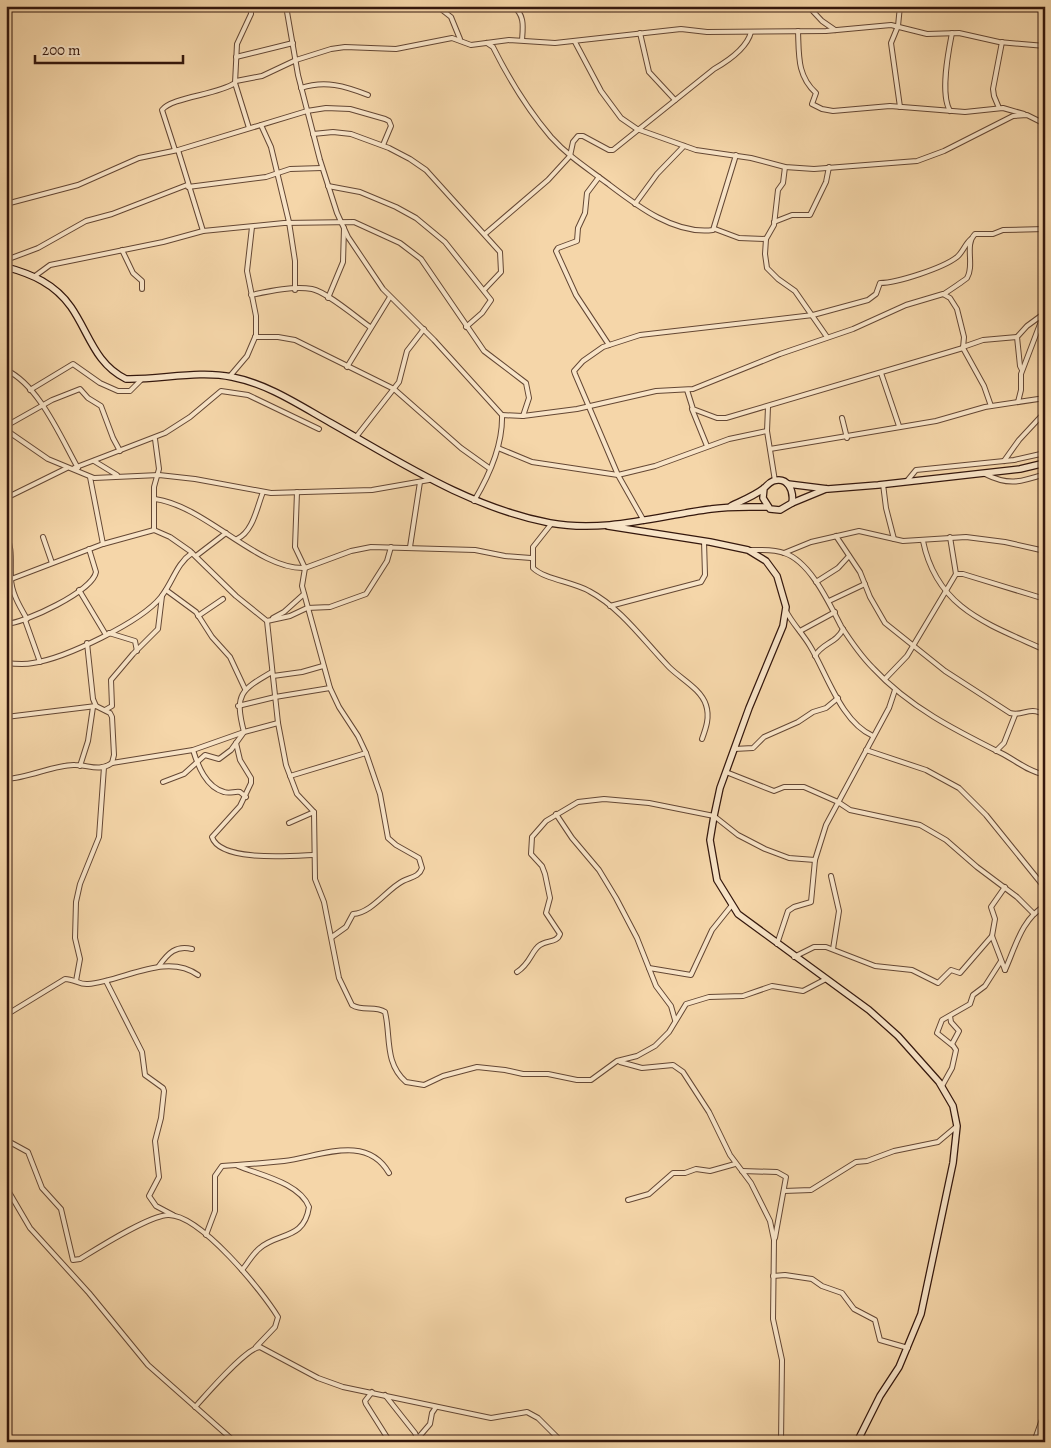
<svg xmlns="http://www.w3.org/2000/svg" width="1051" height="1448" font-family="Alegreya,serif">
	<style>
		.lines { fill: none; stroke-linecap: round; stroke-linejoin: round }
		.street-casing { stroke: #644734; stroke-width: 6 }
		.secondary-casing { stroke: #34170d; stroke-width: 8 }
		.street { stroke: #f8e4c7; stroke-width: 4 }
		.secondary { stroke: #f8e4c7; stroke-width: 5.5 }
	</style>
	<rect width="100%" height="100%" fill="#f5d6a9"/>
	<filter id="stains"><feTurbulence type="fractalNoise" baseFrequency=".004" numOctaves="4"/><feColorMatrix values="0 0 0 0 .2 0 0 0 0 .09 0 0 0 0 .02 0 0 0 .5 -.17"/></filter>
	<radialGradient id="worn" r=".72"><stop offset=".6" stop-color="#630" stop-opacity="0"/><stop offset="1" stop-color="#630" stop-opacity=".3"/></radialGradient>
	<g class="lines">
		<defs>
			<g id="street">
				<path d="M286,6L298,75L320,160L337,213L348,237L383,289L434,340L502,415C503,445 489,476 474,501"/>
				<path d="M437,6L451,17L460,39"/>
				<path d="M513,6C525,15 523,27 522,40"/>
				<path d="M808,6L822,21L835,30"/>
				<path d="M900,6L898,26L891,43L900,107"/>
				<path d="M1027,6L1045,10"/>
				<path d="M798,31C799,55 797,76 816,93L812,104L822,109L833,111L890,106L965,112L1003,108L1024,114"/>
				<path d="M640,33L649,72L675,100"/>
				<path d="M575,42L601,91L621,118L637,129L696,150L751,158L785,167L814,169L917,161L944,151L1013,116L1027,115L1045,124"/>
				<path d="M487,43L493,47C509,79 528,110 551,137C568,156 587,168 607,183C636,205 674,235 713,230L736,155"/>
				<path d="M236,57L293,43"/>
				<path d="M236,81L262,76L296,60L331,49L345,47L396,49L452,38L471,45L509,40L555,43L681,29L707,32L826,31L891,25L927,34L959,33L999,42L1045,46"/>
				<path d="M235,83L249,128"/>
				<path d="M301,88C325,80 345,86 368,95"/>
				<path d="M999,108L994,96L993,89L1002,42"/>
				<path d="M950,111C940,94 948,53 952,33"/>
				<path d="M261,125L271,147L289,222L295,261V290"/>
				<path d="M313,134L333,132L351,134L389,148L410,159L426,170L500,252L501,272L484,290"/>
				<path d="M175,150L162,110C172,97 217,95 235,83L237,44L251,14V6"/>
				<path d="M178,150L203,231"/>
				<path d="M599,177L587,193L585,213L578,228L577,241L558,248L556,251L576,295L609,345"/>
				<path d="M328,186L360,192L396,207L416,218L445,242L491,300L482,313L466,327"/>
				<path d="M188,187L266,177L290,169L322,168"/>
				<path d="M6,204L78,185L139,158L178,150L307,111L326,108L350,109L385,119L389,121L391,126L383,145"/>
				<path d="M635,204L657,174L684,146"/>
				<path d="M774,222L792,215H810L826,182L829,167"/>
				<path d="M715,229L739,238L766,239L774,225L778,190L783,183L785,167"/>
				<path d="M485,234L548,180L570,156L573,142L578,136H583L609,150H613L714,69C728,61 747,48 751,32"/>
				<path d="M766,239L765,254L767,268L778,279L795,291L827,337"/>
				<path d="M122,250L133,273L142,281V289"/>
				<path d="M6,260L38,248L86,221L112,214L187,185"/>
				<path d="M35,276L50,265L163,242L203,231L284,223L354,222L400,243L421,259L484,351L526,383L529,398L523,416L502,415"/>
				<path d="M944,294C947,292 966,279 967,278C975,265 964,245 975,234H993L1003,230L1045,229"/>
				<path d="M251,295C270,291 293,286 312,289C327,292 357,318 370,327"/>
				<path d="M328,298L343,262L344,228"/>
				<path d="M255,337H278L295,340L394,389L461,448L489,468"/>
				<path d="M963,347L983,340L1017,337"/>
				<path d="M347,367C361,344 375,321 390,297"/>
				<path d="M6,370C39,385 61,438 78,468"/>
				<path d="M1022,370L1020,366L1017,337L1027,326L1042,315"/>
				<path d="M881,373L899,426"/>
				<path d="M230,376L247,356L256,335V316L247,271L252,227"/>
				<path d="M30,390L73,364L100,383L118,391H130L141,380"/>
				<path d="M687,390L693,409L717,418H726L963,348"/>
				<path d="M1018,402L1021,390V374L1045,311"/>
				<path d="M768,407L767,431L775,481"/>
				<path d="M692,409L707,446"/>
				<path d="M523,416L577,409L656,391L693,389L780,354L853,329L906,305L943,294L950,298L957,309L964,337L963,348L984,386L991,406"/>
				<path d="M842,418L847,438"/>
				<path d="M6,426L52,400L80,389L88,398L101,406L113,438L120,451"/>
				<path d="M6,430L48,459L94,478L159,475L195,479L271,493L372,490L429,480"/>
				<path d="M356,437L399,382L407,351L424,329"/>
				<path d="M498,448L532,462L618,475L655,466L729,439L767,431"/>
				<path d="M770,449L936,421L985,407L1045,398"/>
				<path d="M94,461L117,475"/>
				<path d="M1004,461L1019,440L1045,412"/>
				<path d="M74,468L165,433L190,417L221,391L248,395L319,429"/>
				<path d="M985,474C1009,486 1020,482 1045,474"/>
				<path d="M90,477L103,544"/>
				<path d="M907,481L916,470L1014,460L1045,453"/>
				<path d="M883,484L886,508L894,539"/>
				<path d="M297,492L295,547L305,568L302,586L330,688L339,707L358,736L366,753L380,794L388,838L396,845L419,858L422,868C419,877 411,877 403,881C387,889 372,913 353,914L346,927L332,937"/>
				<path d="M6,498L67,468"/>
				<path d="M155,499C206,506 258,570 305,568L351,551L371,547L475,550L505,556L531,558"/>
				<path d="M644,521L618,475L575,374L574,371L583,361L603,347L640,335L813,315L868,300L876,294L880,283C897,283 943,268 957,257C963,252 965,244 971,239"/>
				<path d="M552,523L533,547V568C544,579 573,582 589,591C621,608 644,641 669,667C681,679 701,689 706,705C710,717 706,728 702,739"/>
				<path d="M154,530V487L159,469L155,439"/>
				<path d="M6,534C13,549 10,562 11,578C11,592 20,607 27,619"/>
				<path d="M836,536L860,572L870,597L885,623L945,671L1010,713C1024,717 1028,705 1045,715"/>
				<path d="M43,537L52,563"/>
				<path d="M950,537L956,574"/>
				<path d="M237,539C253,532 257,507 263,492"/>
				<path d="M923,541C937,609 988,624 1045,650"/>
				<path d="M410,547L420,482"/>
				<path d="M750,550C760,550 774,549 784,553C810,561 829,603 841,626C850,640 861,656 873,668C909,707 955,730 1001,753C1017,761 1027,771 1045,775"/>
				<path d="M784,553L811,542L859,531L903,541L966,537L1005,542L1045,551"/>
				<path d="M196,556L226,533"/>
				<path d="M6,581L103,544L154,530L170,537L190,551L236,596L267,621L290,616L307,608L330,607L366,594L387,561L391,547"/>
				<path d="M816,582L838,568L849,556"/>
				<path d="M79,590L106,635"/>
				<path d="M166,590L196,612L212,637L230,657L245,689"/>
				<path d="M829,601L865,584"/>
				<path d="M610,606L701,582L705,575L704,541"/>
				<path d="M786,611C792,623 803,634 810,646C827,674 841,722 873,736"/>
				<path d="M198,616L223,599"/>
				<path d="M273,618L284,612L304,594"/>
				<path d="M25,620L40,662"/>
				<path d="M267,621L278,723L286,765L297,794L314,812L315,879L324,902L339,978L352,1005C363,1012 375,1005 385,1012C391,1036 384,1063 406,1082L424,1085L443,1076L477,1067L505,1070L523,1074H548L577,1080H591L617,1061L637,1056L655,1046L669,1032L686,1004L709,997L743,996L772,986L803,991L826,979"/>
				<path d="M6,624C25,623 93,591 96,572L89,549"/>
				<path d="M800,631L835,612"/>
				<path d="M109,633L135,641L137,651"/>
				<path d="M815,656C822,643 837,643 843,629"/>
				<path d="M6,663C15,664 24,665 33,663C66,658 141,622 161,597C173,582 176,564 192,553"/>
				<path d="M273,676L302,672L323,666"/>
				<path d="M885,679L907,656L956,574H963L1045,599"/>
				<path d="M238,706L275,697L330,688"/>
				<path d="M105,710L112,706L111,680L133,654L158,629L162,596"/>
				<path d="M6,717L96,706"/>
				<path d="M236,743L240,760L251,778V783L240,806L212,837C220,862 291,856 313,855"/>
				<path d="M734,749L753,748L764,737L798,722L813,712L826,708L838,698"/>
				<path d="M193,750C198,766 206,787 224,792C230,794 235,791 240,792L246,797"/>
				<path d="M866,750L926,770L959,788L986,815L1045,888"/>
				<path d="M996,751L1004,743L1015,715"/>
				<path d="M112,763L193,750L244,732L278,723"/>
				<path d="M80,766L88,741L93,707"/>
				<path d="M726,772L774,791L784,787H804L838,802L850,810L920,825L946,840L977,867L1017,897L1034,914"/>
				<path d="M290,776L366,753"/>
				<path d="M6,779C29,778 56,764 75,765C89,765 99,772 112,763L114,755L112,717L110,713L96,706L93,699L87,643"/>
				<path d="M163,782L184,774L205,755L219,759L231,750L244,732C234,694 241,690 272,672"/>
				<path d="M556,814L572,838L599,870L616,898L637,938L656,986L671,1006L675,1020"/>
				<path d="M289,823L314,812"/>
				<path d="M831,876L839,911L833,949"/>
				<path d="M1005,887L991,907L995,919L992,936L1005,970"/>
				<path d="M777,944L788,911L794,907L811,902L815,860L826,825L889,708L895,690"/>
				<path d="M794,957L814,947H826L875,966L912,970L938,983L951,970L960,973L992,936"/>
				<path d="M159,966C168,953 176,945 192,949"/>
				<path d="M649,968L691,975L712,930L732,905"/>
				<path d="M1005,970C1015,948 1022,918 1045,906"/>
				<path d="M517,972C531,963 531,951 540,945C547,940 557,943 560,934L546,913L550,898L545,874L542,866L531,854L532,837L546,821L578,802L604,799L649,803L714,816L738,835L765,849L789,858L815,860"/>
				<path d="M76,981L80,959L75,938L76,902L80,884L99,837L104,767"/>
				<path d="M106,981L142,1052L145,1075L163,1088L164,1091L161,1118L155,1141L159,1177L149,1196L156,1206L173,1215"/>
				<path d="M6,1015L65,979C74,979 80,985 88,984C124,981 166,952 198,975"/>
				<path d="M952,1045L937,1033L942,1020L970,1004L973,995L985,986L1001,961"/>
				<path d="M620,1062L642,1068L673,1065L683,1072L709,1112L730,1155L751,1183L770,1221L774,1240L773,1319L782,1360L781,1442"/>
				<path d="M942,1086L952,1068L956,1050L952,1044L959,1031L951,1022L950,1016"/>
				<path d="M6,1140L28,1152L42,1188L61,1209L73,1260L80,1259C98,1248 148,1216 168,1215C200,1214 263,1292 278,1317L275,1327L256,1347"/>
				<path d="M238,1166C260,1175 300,1183 309,1207C304,1240 279,1232 260,1248C253,1253 248,1263 242,1270"/>
				<path d="M742,1171L777,1172L786,1177L775,1238"/>
				<path d="M6,1187L30,1228L89,1293L148,1365L235,1442"/>
				<path d="M784,1191L811,1190L856,1162L867,1161L894,1151L938,1142L957,1126"/>
				<path d="M628,1200L649,1194L673,1173H685L696,1169L710,1171L735,1164"/>
				<path d="M206,1235L215,1211V1176L222,1166C242,1165 263,1163 284,1161C319,1157 366,1133 389,1173"/>
				<path d="M773,1276L785,1275L812,1279L822,1286L842,1293L854,1309L875,1320L880,1340L908,1348"/>
				<path d="M372,1392L365,1401L366,1404L390,1442"/>
				<path d="M385,1395L415,1433L419,1442"/>
				<path d="M195,1407C206,1395 246,1348 260,1347L318,1378L343,1387L491,1418L527,1412L538,1418L562,1442"/>
				<path d="M418,1438L430,1424L432,1413L436,1407"/>
				<path d="M660,1442H667"/>
				<path d="M1034,1442L1045,1411"/>
			</g>
			<g id="secondary">
				<path d="M6,267C32,274 55,284 71,307C89,333 95,364 126,379C160,380 198,370 232,377C268,384 299,405 331,423C402,463 468,507 550,523C605,533 658,516 711,509C730,506 749,507 768,507"/>
				<path d="M788,484L828,489L878,485L1020,469L1045,463"/>
				<path d="M792,503L826,489"/>
				<path d="M731,506C741,501 754,496 763,489C767,486 768,483 773,481C788,476 794,491 792,503L780,510L770,509L763,498L764,488"/>
				<path d="M608,526L710,542L748,550L766,561L777,576L786,607L783,626L749,708L720,788L714,816L710,840L717,880L738,914L869,1010L898,1036L939,1082L953,1106L957,1126L953,1163L921,1314L899,1367L880,1396L857,1442"/>
			</g>
		</defs>
		<use href="#street" class="street-casing"/>
		<use href="#secondary" class="secondary-casing"/>
		<use href="#street" class="street"/>
		<use href="#secondary" class="secondary"/>
	</g>
	<rect width="1051" height="1448" fill="none" stroke="#f5d6a9" stroke-width="25"/>
	<rect x="8" y="8" width="1036" height="1433" fill="none" stroke="#34170d" stroke-width="2.5"/>
	<rect x="12" y="12" width="1026" height="1423" fill="none" stroke="#34170d"/>
	<path d="M35 55v8h148v-8" fill="none" stroke="#34170d" stroke-width="2.5"/>
	<text x="42" y="55" font-size="15" fill="#34170d" stroke="#f8e4c7" stroke-width="4" paint-order="stroke">200 m</text>
	<rect width="100%" height="100%" filter="url(#stains)"/>
	<rect width="100%" height="100%" fill="url(#worn)"/>
</svg>
